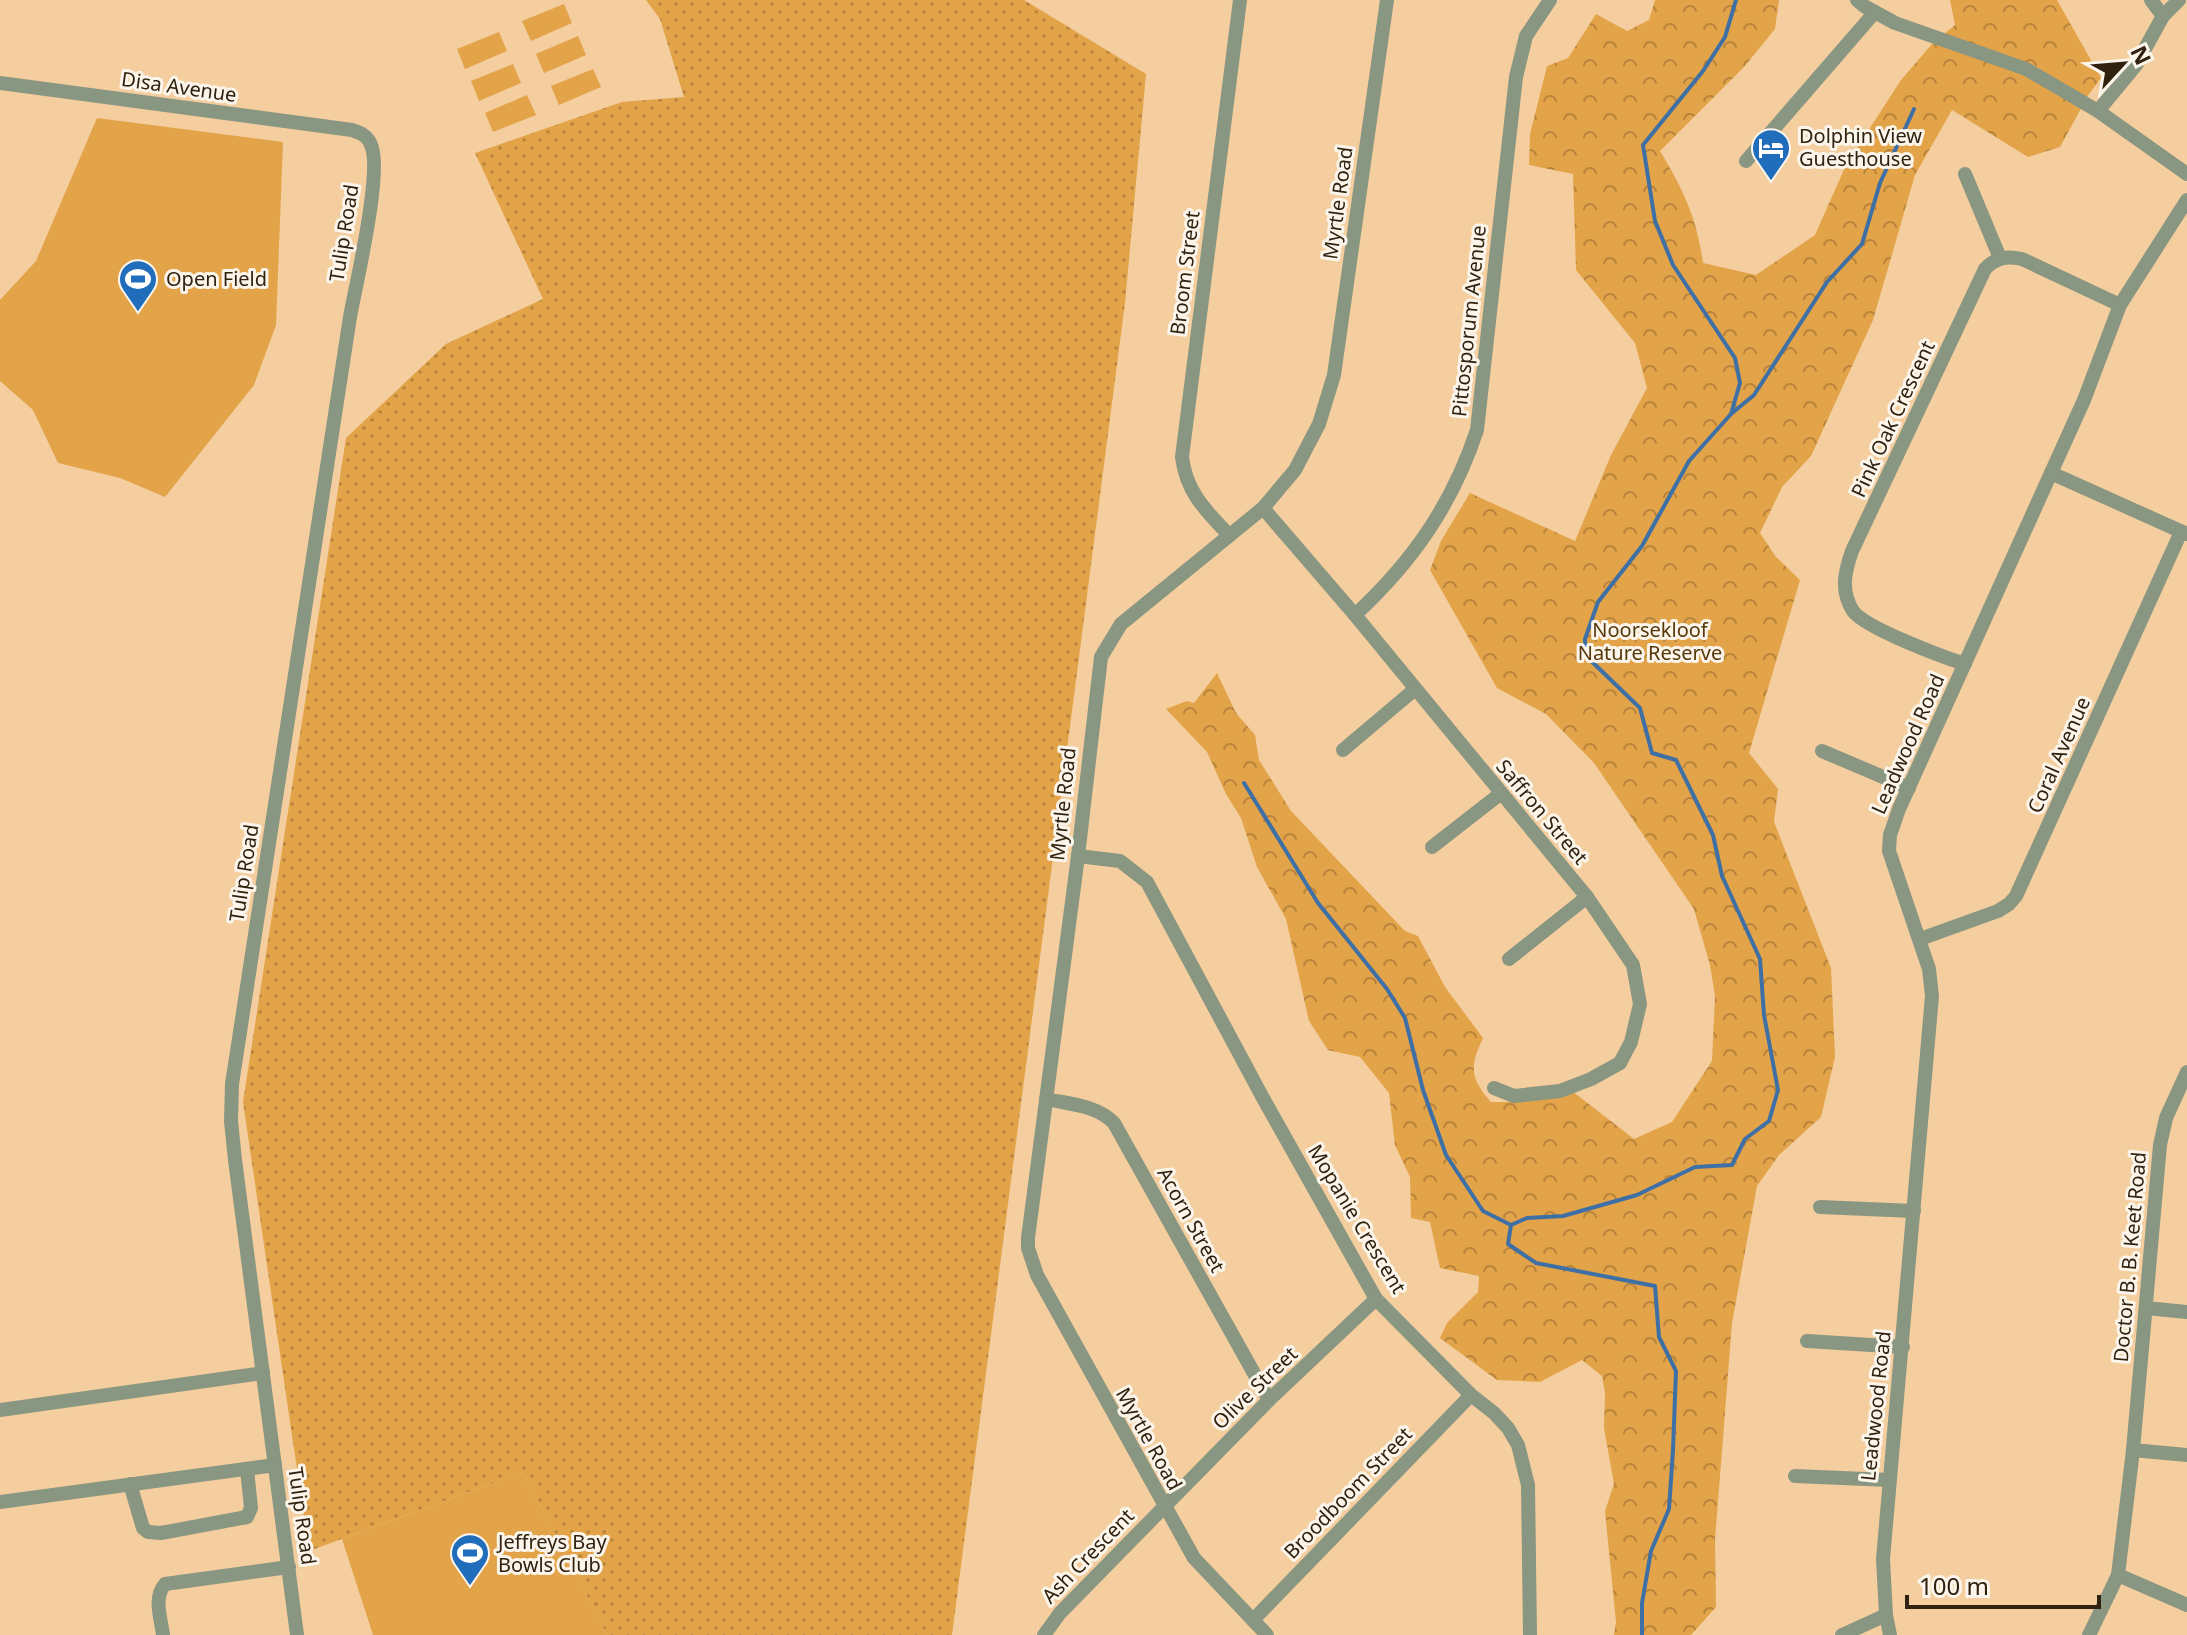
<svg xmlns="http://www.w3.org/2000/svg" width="2187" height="1635" font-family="'Noto Sans',sans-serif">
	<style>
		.grass { fill: url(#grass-dots) }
		.forest { fill: url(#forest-crowns) }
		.pitch { fill: #e2a349 }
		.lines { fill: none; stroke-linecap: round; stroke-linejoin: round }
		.stream { stroke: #3e70a6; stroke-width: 4 }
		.minor { stroke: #899681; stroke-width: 14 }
		.labels { text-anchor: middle; stroke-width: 6; stroke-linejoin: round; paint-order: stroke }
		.street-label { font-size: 20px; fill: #30220f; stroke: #fcf5eb }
		.poi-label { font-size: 20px; fill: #30220f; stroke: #fcf5eb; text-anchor: start }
		.park-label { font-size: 20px; fill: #55380a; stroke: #fcf5eb }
	</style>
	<defs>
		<pattern id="grass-dots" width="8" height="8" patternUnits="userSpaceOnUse" patternTransform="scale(2)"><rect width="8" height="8" fill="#e2a349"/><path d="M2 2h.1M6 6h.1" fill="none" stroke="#b8843b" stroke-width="1.8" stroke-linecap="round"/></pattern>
		<pattern id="forest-crowns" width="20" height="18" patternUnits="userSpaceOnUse" patternTransform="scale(2)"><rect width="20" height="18" fill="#e2a349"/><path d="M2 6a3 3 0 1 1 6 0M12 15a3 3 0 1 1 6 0" fill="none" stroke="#b8843b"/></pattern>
	</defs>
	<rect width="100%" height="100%" fill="#f4ce9e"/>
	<path class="grass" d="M646,0H1024L1146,74L1125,303L952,1635H607L523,1472L309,1551L243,1102L346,438L446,344L543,299L475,153L622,102L684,97L660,19Z"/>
	<path class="forest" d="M1655,0H1779L1775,29L1744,67L1660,151C1683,189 1697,218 1703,263L1756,275L1815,235L1846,165L1901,80L1932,44L1955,25L1950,0H2057L2101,78L2089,94L2060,147L2028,157L1952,110L1915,175L1873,320L1811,456L1782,487L1760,533L1776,557L1800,580L1749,753L1778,789L1774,822L1831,968L1835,1057L1821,1117L1779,1155L1757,1186L1732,1323L1715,1540L1716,1607L1691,1635H1614L1616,1622L1605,1511L1614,1484L1604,1428L1605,1393L1602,1376L1582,1360L1540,1382L1497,1380L1440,1338L1447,1323L1478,1292L1479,1276L1440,1268L1430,1222L1411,1218L1410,1177L1395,1145L1389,1093L1360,1057L1328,1050L1309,1021L1286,919L1257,867L1241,818L1226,794L1207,752L1166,709L1187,701L1194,703L1217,673L1236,713L1255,735L1259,760L1291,811L1405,931L1418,936L1445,987L1483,1038C1470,1066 1469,1077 1491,1102H1518L1572,1091L1634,1139L1672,1122L1712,1061L1715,996L1710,965L1694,909L1594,763L1546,714L1497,688L1430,570L1441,541L1470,493L1575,541L1611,455L1647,388L1635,343L1576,270L1573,174L1529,165L1530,134L1547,66L1568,58L1596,14L1627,31L1649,20Z"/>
	<g class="pitch">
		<path d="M564,4L572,23L531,41L522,21Z"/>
		<path d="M499,32L507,51L465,69L457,49Z"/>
		<path d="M578,36L586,55L544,73L536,54Z"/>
		<path d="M513,64L521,83L479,101L471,81Z"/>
		<path d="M593,69L601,87L559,105L551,86Z"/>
		<path d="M527,95L536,115L493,132L485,113Z"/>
		<path d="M97,118L283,142L276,325L254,385L165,497L120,478L58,463L33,410L0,381V300L36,261Z"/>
		<path d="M523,1472L607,1635H373L342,1539Z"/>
	</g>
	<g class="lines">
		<g class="stream">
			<path d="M1731,414L1754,395L1827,282L1862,244L1880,183L1914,109"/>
			<path d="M1244,783L1318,903L1387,989L1405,1018L1423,1090L1446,1155L1483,1211L1511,1225"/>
			<path d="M1642,1635V1603L1651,1551L1669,1509L1673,1450L1676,1371L1659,1337L1655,1286L1536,1263L1508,1244L1511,1225L1527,1218L1563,1216L1637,1195L1695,1167L1732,1165L1745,1139L1769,1121L1778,1090L1764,1015L1760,959L1722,876L1713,835L1676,760L1652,753L1640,708L1585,655V639L1598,602L1642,546L1689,461L1731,414L1740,383L1735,358L1673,265L1655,221L1643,145L1703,71L1725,37L1736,0"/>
		</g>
		<g class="minor">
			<path d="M1857,0L1864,6L1895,23L2026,69L2098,111L2187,174"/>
			<path d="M2151,0L2163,16"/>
			<path d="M0,83L352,130C361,133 368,136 371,145C383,170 356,284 350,317L232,1084L231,1121L235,1160L297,1635"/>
			<path d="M2098,111L2136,65L2163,16L2179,0"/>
			<path d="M1746,161L1875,12"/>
			<path d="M1965,174L2000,258"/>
			<path d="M2051,473L2187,534"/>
			<path d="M1263,508L1355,615L1587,897L1633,965L1640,1004L1631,1042L1620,1063L1591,1079L1560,1091L1514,1096L1494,1088"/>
			<path d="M1229,535C1206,511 1186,492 1182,457L1240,0"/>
			<path d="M1355,615C1413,561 1452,505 1477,430L1516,77L1526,36L1550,0"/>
			<path d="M1965,664C1943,657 1865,628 1853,611C1840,591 1845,571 1852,551L1985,269C1996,257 2007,256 2022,259L2120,305"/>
			<path d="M1343,750L1414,690"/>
			<path d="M1822,751L1909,788"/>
			<path d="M1432,847L1500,794"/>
			<path d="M1078,856L1120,861L1147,882L1263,1098L1376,1299L1471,1395L1494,1413L1508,1428L1518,1445L1528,1485L1530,1635"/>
			<path d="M1920,939L1998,911L2009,904L2016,896L2181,532"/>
			<path d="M1509,959L1587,897"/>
			<path d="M1046,1099C1069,1104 1097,1105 1114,1123L1269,1400"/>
			<path d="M1820,1207L1914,1211"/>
			<path d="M2146,1308L2187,1312"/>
			<path d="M1807,1341L1903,1347"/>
			<path d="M0,1410L263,1373"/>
			<path d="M2133,1450L2187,1455"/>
			<path d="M1795,1476L1889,1480"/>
			<path d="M130,1484L143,1528L148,1532L161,1533L247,1517L251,1508L247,1469"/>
			<path d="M0,1502L275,1465"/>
			<path d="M2118,1575L2187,1605"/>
			<path d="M1253,1620L1471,1395"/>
			<path d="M163,1635C161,1618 153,1598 165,1584L289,1567"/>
			<path d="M1044,1635L1060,1613L1269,1400L1376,1299"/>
			<path d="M1267,1635L1194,1558L1037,1275L1028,1248V1238L1078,856L1101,657L1121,624L1263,508L1295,470L1319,424L1334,375L1387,0"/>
			<path d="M1842,1635L1886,1615"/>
			<path d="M1890,1635L1886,1615L1883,1559L1932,996L1929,969L1889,851L1890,835L1899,809L2084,400L2120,305L2187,200"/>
			<path d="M2089,1635L2118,1575L2133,1450L2160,1145L2166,1118L2187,1072"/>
		</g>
	</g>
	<defs>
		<symbol id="hotel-pin" viewBox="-11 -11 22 30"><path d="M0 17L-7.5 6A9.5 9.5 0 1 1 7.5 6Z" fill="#206dbc" stroke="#fcf5eb"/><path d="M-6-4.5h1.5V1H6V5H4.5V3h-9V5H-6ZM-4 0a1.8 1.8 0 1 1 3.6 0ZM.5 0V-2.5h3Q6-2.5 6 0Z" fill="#fff"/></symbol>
		<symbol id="stadium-pin" viewBox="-11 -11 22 30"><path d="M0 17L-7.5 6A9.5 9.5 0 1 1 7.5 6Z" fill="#206dbc" stroke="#fcf5eb"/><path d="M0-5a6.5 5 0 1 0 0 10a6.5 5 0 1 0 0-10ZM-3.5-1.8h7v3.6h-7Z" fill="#fff"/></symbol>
	</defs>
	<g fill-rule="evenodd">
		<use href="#hotel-pin" x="1749" y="126" width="44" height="60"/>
		<use href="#stadium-pin" x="116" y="257" width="44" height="60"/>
		<use href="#stadium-pin" x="448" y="1531" width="44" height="60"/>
	</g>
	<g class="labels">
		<g class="street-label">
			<text transform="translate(179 87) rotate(8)" y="7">Disa Avenue</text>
			<text transform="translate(1338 203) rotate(-82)" y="7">Myrtle Road</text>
			<text transform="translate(344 233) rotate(-81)" y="7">Tulip Road</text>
			<text transform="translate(1185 273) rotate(-83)" y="7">Broom Street</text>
			<text transform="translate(1469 321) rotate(-84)" y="7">Pittosporum Avenue</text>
			<text transform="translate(1893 419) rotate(-65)" y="7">Pink Oak Crescent</text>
			<text transform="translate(1908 744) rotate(-66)" y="7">Leadwood Road</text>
			<text transform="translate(2059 755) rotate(-66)" y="7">Coral Avenue</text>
			<text transform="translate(1063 804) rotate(-84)" y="7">Myrtle Road</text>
			<text transform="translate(1542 812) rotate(50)" y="7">Saffron Street</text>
			<text transform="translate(244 873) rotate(-81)" y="7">Tulip Road</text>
			<text transform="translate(1357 1219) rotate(59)" y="7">Mopanie Crescent</text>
			<text transform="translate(1191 1220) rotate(61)" y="7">Acorn Street</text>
			<text transform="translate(2130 1257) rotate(-85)" y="7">Doctor B. B. Keet Road</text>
			<text transform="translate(1255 1388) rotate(-44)" y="7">Olive Street</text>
			<text transform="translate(1876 1406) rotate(-84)" y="7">Leadwood Road</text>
			<text transform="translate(1149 1439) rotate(61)" y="7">Myrtle Road</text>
			<text transform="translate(1348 1493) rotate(-46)" y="7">Broodboom Street</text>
			<text transform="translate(302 1516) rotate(82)" y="7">Tulip Road</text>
			<text transform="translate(1088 1556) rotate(-46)" y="7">Ash Crescent</text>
		</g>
		<g class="poi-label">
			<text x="1799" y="143">Dolphin View<tspan x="1799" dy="23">Guesthouse</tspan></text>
			<text x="166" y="286">Open Field</text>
			<text x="498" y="1549">Jeffreys Bay<tspan x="498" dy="23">Bowls Club</tspan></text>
		</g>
		<g class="park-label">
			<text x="1650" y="637">Noorsekloof<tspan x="1650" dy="23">Nature Reserve</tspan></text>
		</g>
	</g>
	<g transform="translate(2123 64) rotate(64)" stroke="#fcf5eb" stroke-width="6" paint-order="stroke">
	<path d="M0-6L14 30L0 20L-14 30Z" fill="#30220f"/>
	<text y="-12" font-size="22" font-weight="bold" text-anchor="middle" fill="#30220f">N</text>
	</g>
	<path d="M1907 1595v12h192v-12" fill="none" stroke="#30220f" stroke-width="4"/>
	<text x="1919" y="1595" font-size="24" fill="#30220f" stroke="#fcf5eb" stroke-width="6" paint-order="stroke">100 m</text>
</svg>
